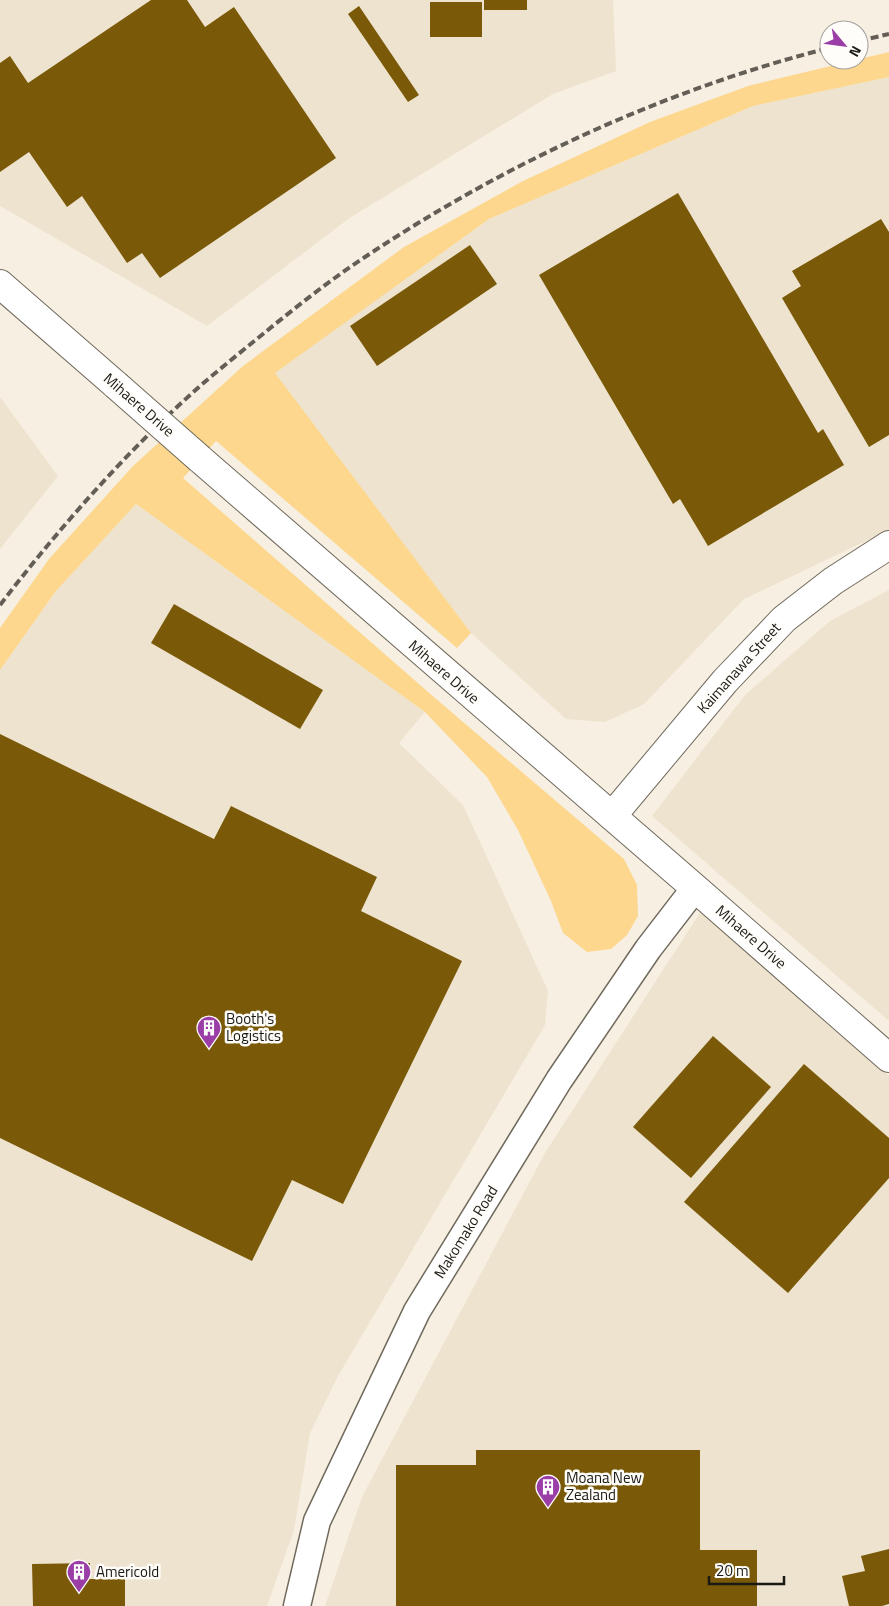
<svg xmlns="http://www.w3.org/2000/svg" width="889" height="1606" font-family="'Titillium Web',sans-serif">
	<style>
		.built { fill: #eee3ce }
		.green { fill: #fcd78d }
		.building { fill: #7a5a09 }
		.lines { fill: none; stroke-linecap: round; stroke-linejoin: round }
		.minor-casing { stroke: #706a5d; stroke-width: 29 }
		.tertiary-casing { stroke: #706a5d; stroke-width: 30 }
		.secondary-casing { stroke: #706a5d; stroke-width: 30 }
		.minor { stroke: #fff; stroke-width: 26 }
		.tertiary { stroke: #fff; stroke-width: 28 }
		.secondary { stroke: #fff; stroke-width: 28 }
		.rail { stroke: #635f57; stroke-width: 4; stroke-dasharray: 8 4; stroke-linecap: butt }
		.secondary-bridge-casing { stroke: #706a5d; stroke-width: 30; stroke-linecap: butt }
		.secondary-bridge { stroke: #fff; stroke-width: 28 }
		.labels { text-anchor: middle; stroke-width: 5; stroke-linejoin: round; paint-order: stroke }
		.street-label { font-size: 15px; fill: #1b1914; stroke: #fffdfa }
		.poi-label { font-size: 15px; fill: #1b1914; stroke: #fffdfa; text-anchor: start }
	</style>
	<rect width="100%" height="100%" fill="#f7efe1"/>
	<g class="built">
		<path d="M0,0H613L616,71L553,94L351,217L207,326L0,206Z"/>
		<path d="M889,77V530L744,599L644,704L605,722L566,719L471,633L274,373L489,219L753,106Z"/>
		<path d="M0,397L58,476L0,549Z"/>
		<path d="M136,504L425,712L399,743L463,805L548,991L545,1025L338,1376L310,1433L294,1530L267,1606H0V670L56,591Z"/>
		<path d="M889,590V1021L652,816L745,695L830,621Z"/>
		<path d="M703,908L889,1076V1606H325L362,1497L545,1153Z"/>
	</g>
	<path class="green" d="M889,52V77L753,106L489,219L275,373L471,633L457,648L216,441L183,478L435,698L624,859L637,885L638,916L627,935L611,949L587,952L563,933L551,901L518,830L487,777L425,712L136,504L56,591L0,670V628L49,559L133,466L243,366L404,247L523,181L650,122L748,86Z"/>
	<g class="building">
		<path d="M151,0H187L205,27L234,7L336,158L160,278L142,253L127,263L82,196L67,207L29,152L0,172V63L10,56L28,83Z"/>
		<rect x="484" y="0" width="43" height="10"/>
		<rect x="430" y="2" width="52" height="35"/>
		<path d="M359,6L419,95L408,102L348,14Z"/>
		<path d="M678,193L818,433L823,429L844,465L708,546L680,499L673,504L539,275Z"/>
		<path d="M881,219L889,232V435L869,447L782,298L801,286L792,271Z"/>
		<path d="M470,245L497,284L377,366L350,326Z"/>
		<path d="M174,604L323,690L300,729L151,643Z"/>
		<path d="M0,734L214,839L231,806L377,877L361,911L462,961L343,1204L292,1180L252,1261L0,1138Z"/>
		<path d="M713,1036L771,1087L691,1178L633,1127Z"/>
		<path d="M804,1064L889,1138V1178L788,1293L684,1202Z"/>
		<path d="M476,1450H700V1550H757V1606H396V1465H476Z"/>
		<path d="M889,1549V1604L882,1606H849L842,1576L865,1571L861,1556Z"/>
		<path d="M90,1563L89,1579H125V1606H33L32,1564Z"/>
	</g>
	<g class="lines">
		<defs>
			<path id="minor" d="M297,1606L317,1521L417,1311L559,1080L648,949L695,888"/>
			<path id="tertiary" d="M612,816L725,681L784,619L833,581L889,545"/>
			<g id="secondary">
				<path d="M0,284L116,385"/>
				<path d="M200,459L695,888L889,1058"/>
			</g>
		</defs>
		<use href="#minor" class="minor-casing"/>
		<use href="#tertiary" class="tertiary-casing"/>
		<use href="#secondary" class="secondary-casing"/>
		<use href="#minor" class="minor"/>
		<use href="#tertiary" class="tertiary"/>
		<use href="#secondary" class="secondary"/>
		<g class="rail">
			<path d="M859,41L889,34"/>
			<path d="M0,605C60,527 126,452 200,386C215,373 231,360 247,347C285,316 324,284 365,257C506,163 664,90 829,48"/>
		</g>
		<defs>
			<path id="secondary-bridge" d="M116,385L200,459"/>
		</defs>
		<use href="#secondary-bridge" class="secondary-bridge-casing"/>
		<use href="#secondary-bridge" class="secondary-bridge"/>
	</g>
	<defs>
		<symbol id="building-pin" viewBox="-11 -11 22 30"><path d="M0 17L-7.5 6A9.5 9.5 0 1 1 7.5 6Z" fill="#9b3da7" stroke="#fffdfa"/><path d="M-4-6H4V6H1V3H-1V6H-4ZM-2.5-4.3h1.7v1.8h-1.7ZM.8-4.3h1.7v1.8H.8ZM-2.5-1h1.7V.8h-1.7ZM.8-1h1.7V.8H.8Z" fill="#fff"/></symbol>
	</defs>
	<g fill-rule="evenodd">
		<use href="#building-pin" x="195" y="1014" width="28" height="38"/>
		<use href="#building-pin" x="534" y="1473" width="28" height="38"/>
		<use href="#building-pin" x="65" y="1558" width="28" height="38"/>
	</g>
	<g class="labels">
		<g class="street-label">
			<text transform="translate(139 405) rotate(41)" y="5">Mihaere Drive</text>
			<text transform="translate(739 668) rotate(-48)" y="5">Kaimanawa Street</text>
			<text transform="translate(444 672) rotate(41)" y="5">Mihaere Drive</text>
			<text transform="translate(751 937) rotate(41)" y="5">Mihaere Drive</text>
			<text transform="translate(466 1232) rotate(-58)" y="5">Makomako Road</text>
		</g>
		<g class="poi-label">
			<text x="226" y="1024">Booth's<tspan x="226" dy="17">Logistics</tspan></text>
			<text x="566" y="1483">Moana New<tspan x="566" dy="17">Zealand</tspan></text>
			<text x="96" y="1577">Americold</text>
		</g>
	</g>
	<g transform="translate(844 45) rotate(119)"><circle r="24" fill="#fffdfa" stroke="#a4a29e"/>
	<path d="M0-4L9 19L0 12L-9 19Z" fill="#9b3da7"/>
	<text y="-8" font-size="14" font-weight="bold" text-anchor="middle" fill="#1b1914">N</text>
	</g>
	<path d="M709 1576v8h75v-8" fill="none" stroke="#1b1914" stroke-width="2.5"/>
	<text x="716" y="1576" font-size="15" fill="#1b1914" stroke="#fffdfa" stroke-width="4" paint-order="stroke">20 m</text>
</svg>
